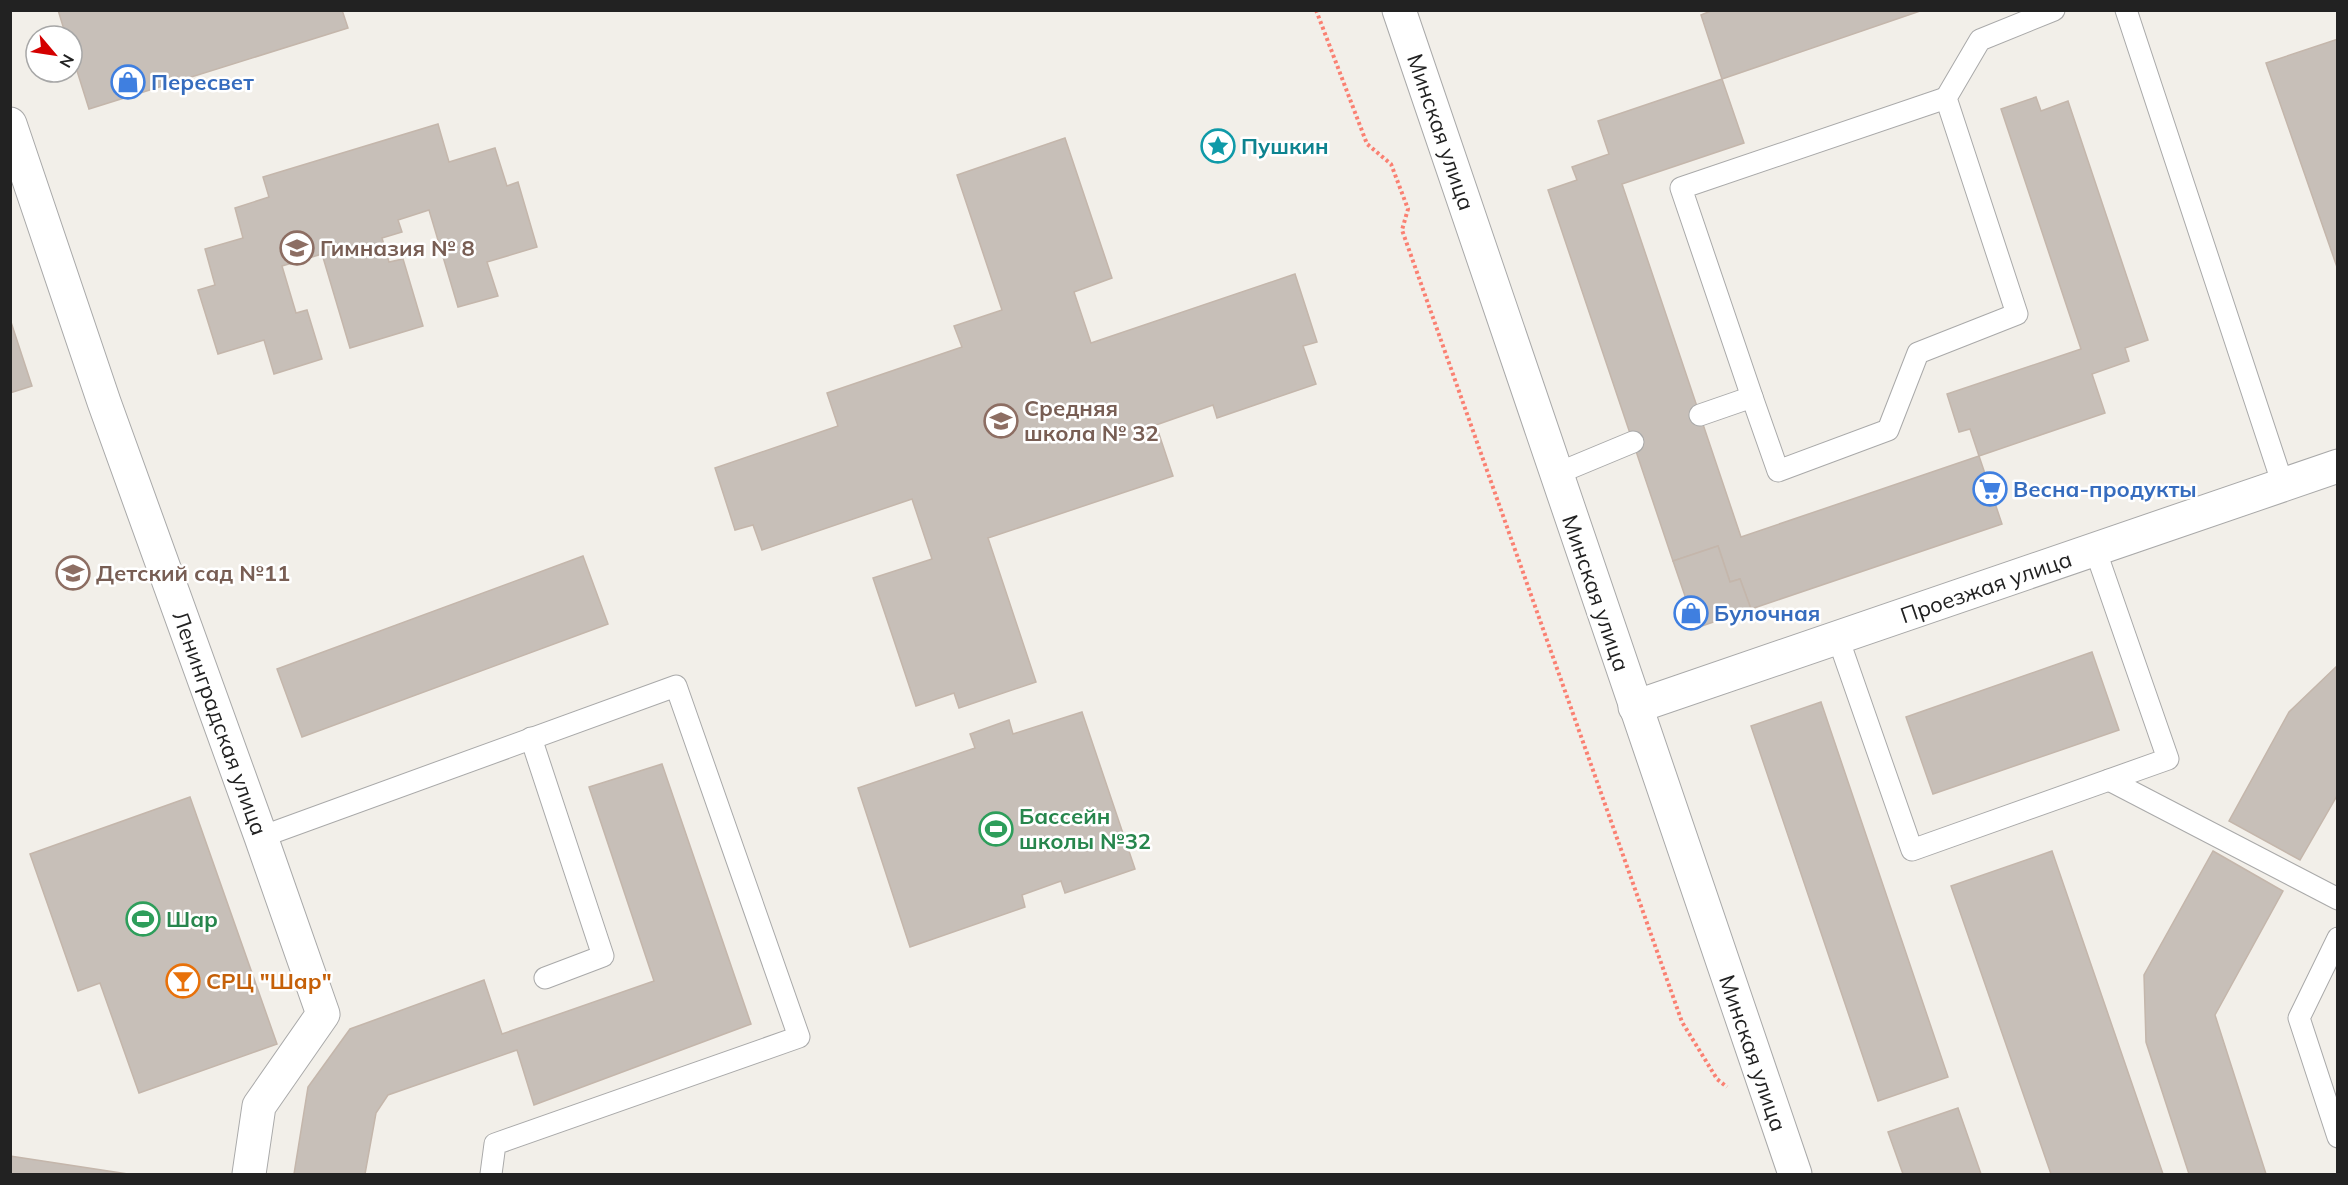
<svg xmlns="http://www.w3.org/2000/svg" width="2348" height="1185" font-family="Mulish,sans-serif">
	<style>
		.building { fill: #c7bfb8; stroke: #c4b6ab; stroke-width: 1.5 }
		.lines { fill: none; stroke-linecap: round; stroke-linejoin: round }
		.service-casing { stroke: #a9a9a9; stroke-width: 23 }
		.minor-casing { stroke: #a9a9a9; stroke-width: 35 }
		.path { stroke: #fa8072; stroke-width: 4; stroke-dasharray: 3 3; stroke-linecap: butt }
		.service { stroke: #fff; stroke-width: 21 }
		.minor { stroke: #fff; stroke-width: 33 }
		.labels { text-anchor: middle; stroke-width: 5; stroke-linejoin: round; paint-order: stroke }
		.shop-label { font-size: 22px; font-weight: bold; fill: #366cbe; stroke: #fff; text-anchor: start }
		.street-label { font-size: 22px; fill: #222; stroke: #fff }
		.culture-label { font-size: 22px; font-weight: bold; fill: #0d838f; stroke: #fff; text-anchor: start }
		.education-label { font-size: 22px; font-weight: bold; fill: #785e54; stroke: #fff; text-anchor: start }
		.leisure-label { font-size: 22px; font-weight: bold; fill: #27864d; stroke: #fff; text-anchor: start }
		.food-label { font-size: 22px; font-weight: bold; fill: #c56008; stroke: #fff; text-anchor: start }
	</style>
	<rect width="100%" height="100%" fill="#f2efe9"/>
	<g class="building">
		<path d="M58,10H342L348,28L89,109L72,55V36H66Z"/>
		<path d="M1713,10H1923L1722,79L1701,15Z"/>
		<path d="M2338,39V270L2266,63Z"/>
		<path d="M1722,79L1744,143L1622,184L1741,537L1979,456L2002,524L1751,609L1740,579L1730,582L1718,546L1673,561L1548,190L1577,180L1572,167L1609,154L1598,121Z"/>
		<path d="M2036,97L2041,111L2068,101L2148,340L2125,348L2129,361L2092,374L2105,413L1979,456L1970,429L1959,432L1947,394L2081,349L2001,109Z"/>
		<path d="M438,124L449,162L495,148L507,186L518,182L537,247L487,262L498,296L458,307L429,210L398,220L402,232L382,238L389,262L403,259L423,326L350,348L322,254L282,266L296,313L307,310L322,359L274,374L264,340L218,354L198,290L215,285L205,249L243,238L235,208L269,197L263,177Z"/>
		<path d="M1065,138L1112,278L1074,292L1091,343L1295,274L1317,342L1303,346L1316,384L1217,418L1213,405L1156,425L1173,476L988,538L1036,682L959,708L954,693L916,706L873,578L932,559L912,499L762,550L753,525L735,530L715,468L838,426L827,393L962,347L954,326L1002,310L957,175Z"/>
		<path d="M10,319L32,386L10,393Z"/>
		<path d="M1718,546L1730,582L1740,579L1751,609L1696,628L1673,561Z"/>
		<path d="M583,556L608,624L302,737L277,669Z"/>
		<path d="M2092,652L2119,730L1933,794L1906,717Z"/>
		<path d="M2338,665V794L2300,860L2229,821L2289,712Z"/>
		<path d="M1821,702L1948,1077L1878,1101L1751,726Z"/>
		<path d="M1082,712L1135,869L1065,893L1061,881L1022,895L1025,907L910,947L858,788L975,748L970,734L1009,720L1013,734Z"/>
		<path d="M662,764L751,1024L534,1105L517,1050L388,1095L376,1113L365,1174H294L308,1087L350,1029L484,980L502,1034L654,981L589,787Z"/>
		<path d="M190,797L277,1044L139,1093L100,983L78,991L30,854Z"/>
		<path d="M2052,851L2163,1174H2051L1951,886Z"/>
		<path d="M2213,851L2283,891L2215,1015L2266,1174H2189L2146,1042L2144,975Z"/>
		<path d="M1958,1108L1981,1174H1903L1888,1132Z"/>
		<path d="M10,1156L128,1174H10Z"/>
	</g>
	<g class="lines">
		<defs>
			<g id="service">
				<path d="M2126,10L2283,485"/>
				<path d="M1752,397L1681,188L1946,98"/>
				<path d="M1700,415L1752,397L1778,471L1888,430L1918,353L2017,314L1946,98L1980,40L2054,10"/>
				<path d="M1556,474L1633,442"/>
				<path d="M1838,638L1912,850L2168,759L2095,549"/>
				<path d="M531,738L603,956L545,978"/>
				<path d="M2109,780L2338,899"/>
				<path d="M261,837L676,686L799,1037L495,1144L491,1174"/>
				<path d="M2338,938L2299,1018L2338,1137"/>
			</g>
			<g id="minor">
				<path d="M1399,10L1795,1174"/>
				<path d="M10,124L104,402L261,837L323,1014L259,1106L249,1174"/>
				<path d="M1635,707L2338,466"/>
			</g>
		</defs>
		<use href="#service" class="service-casing"/>
		<use href="#minor" class="minor-casing"/>
		<path class="path" d="M1316,10L1367,144L1391,164L1408,209L1402,230L1682,1022L1717,1079L1727,1087"/>
		<use href="#service" class="service"/>
		<use href="#minor" class="minor"/>
	</g>
	<defs>
		<symbol id="shop-ring" viewBox="-11 -11 22 22"><circle r="9.5" fill="#fff" stroke="#3f7fe0" stroke-width="1.5"/><path d="M-5-2.5h2.3a2.7 3.5 0 0 1 5.4 0H5L5.5 6h-11ZM-1.5-2.5h3a1.5 2.3 0 0 0-3 0Z" fill="#3f7fe0"/></symbol>
		<symbol id="sight-ring" viewBox="-11 -11 22 22"><circle r="9.5" fill="#fff" stroke="#0f9aa8" stroke-width="1.5"/><path d="M0-6L1.8-2.2L6-1.7L2.9 1.2L3.7 5.4L0 3.3L-3.7 5.4L-2.9 1.2L-6-1.7L-1.8-2.2Z" fill="#0f9aa8"/></symbol>
		<symbol id="school-ring" viewBox="-11 -11 22 22"><circle r="9.5" fill="#fff" stroke="#8d6e63" stroke-width="1.5"/><path d="M0-5L7-2L0 1L-7-2ZM-4 1L0 2.5L4 1V4Q0 6-4 4Z" fill="#8d6e63"/></symbol>
		<symbol id="supermarket-ring" viewBox="-11 -11 22 22"><circle r="9.5" fill="#fff" stroke="#3f7fe0" stroke-width="1.5"/><path d="M-6-5.5h2.5l.6 2H6L4.5 2H-2.5L-4.4-4H-6ZM-1.5 3.2a1.3 1.3 0 1 0 .1 0ZM3 3.2a1.3 1.3 0 1 0 .1 0Z" fill="#3f7fe0"/></symbol>
		<symbol id="stadium-ring" viewBox="-11 -11 22 22"><circle r="9.5" fill="#fff" stroke="#2e9e5b" stroke-width="1.5"/><path d="M0-5a6.5 5 0 1 0 0 10a6.5 5 0 1 0 0-10ZM-3.5-1.8h7v3.6h-7Z" fill="#2e9e5b"/></symbol>
		<symbol id="bar-ring" viewBox="-11 -11 22 22"><circle r="9.5" fill="#fff" stroke="#e8710a" stroke-width="1.5"/><path d="M-6-5H6L.8 .8V4.5H3.5V6h-7V4.5H-.8V.8Z" fill="#e8710a"/></symbol>
	</defs>
	<g fill-rule="evenodd">
		<use href="#shop-ring" x="109" y="63" width="38" height="38"/>
		<use href="#sight-ring" x="1199" y="127" width="38" height="38"/>
		<use href="#school-ring" x="278" y="229" width="38" height="38"/>
		<use href="#school-ring" x="982" y="402" width="38" height="38"/>
		<use href="#supermarket-ring" x="1971" y="470" width="38" height="38"/>
		<use href="#school-ring" x="54" y="554" width="38" height="38"/>
		<use href="#shop-ring" x="1672" y="594" width="38" height="38"/>
		<use href="#stadium-ring" x="977" y="810" width="38" height="38"/>
		<use href="#stadium-ring" x="124" y="900" width="38" height="38"/>
		<use href="#bar-ring" x="164" y="962" width="38" height="38"/>
	</g>
	<g class="labels">
		<g class="shop-label">
			<text x="151" y="90">Пересвет</text>
			<text x="2013" y="497">Весна-продукты</text>
			<text x="1714" y="621">Булочная</text>
		</g>
		<g class="street-label">
			<text transform="translate(1441 132) rotate(71)" y="8">Минская улица</text>
			<text transform="translate(1986 587) rotate(-19)" y="8">Проезжая улица</text>
			<text transform="translate(1596 593) rotate(71)" y="8">Минская улица</text>
			<text transform="translate(220 723) rotate(70)" y="8">Ленинградская улица</text>
			<text transform="translate(1753 1053) rotate(71)" y="8">Минская улица</text>
		</g>
		<g class="culture-label">
			<text x="1241" y="154">Пушкин</text>
		</g>
		<g class="education-label">
			<text x="320" y="256">Гимназия № 8</text>
			<text x="1024" y="416">Средняя<tspan x="1024" dy="25">школа № 32</tspan></text>
			<text x="96" y="581">Детский сад №11</text>
		</g>
		<g class="leisure-label">
			<text x="1019" y="824">Бассейн<tspan x="1019" dy="25">школы №32</tspan></text>
			<text x="166" y="927">Шар</text>
		</g>
		<g class="food-label">
			<text x="206" y="989">СРЦ "Шар"</text>
		</g>
	</g>
	<rect width="2348" height="1185" fill="none" stroke="#222222" stroke-width="24"/>
	<g transform="translate(54 54) rotate(119)"><circle r="28" fill="#ffffff" stroke="#a7a7a7" stroke-width="1.5"/>
	<path d="M0-4.5L10 22L0 15L-10 22Z" fill="#d40000"/>
	<text y="-9" font-size="16" font-weight="bold" text-anchor="middle" fill="#222222">N</text>
	</g>
</svg>
